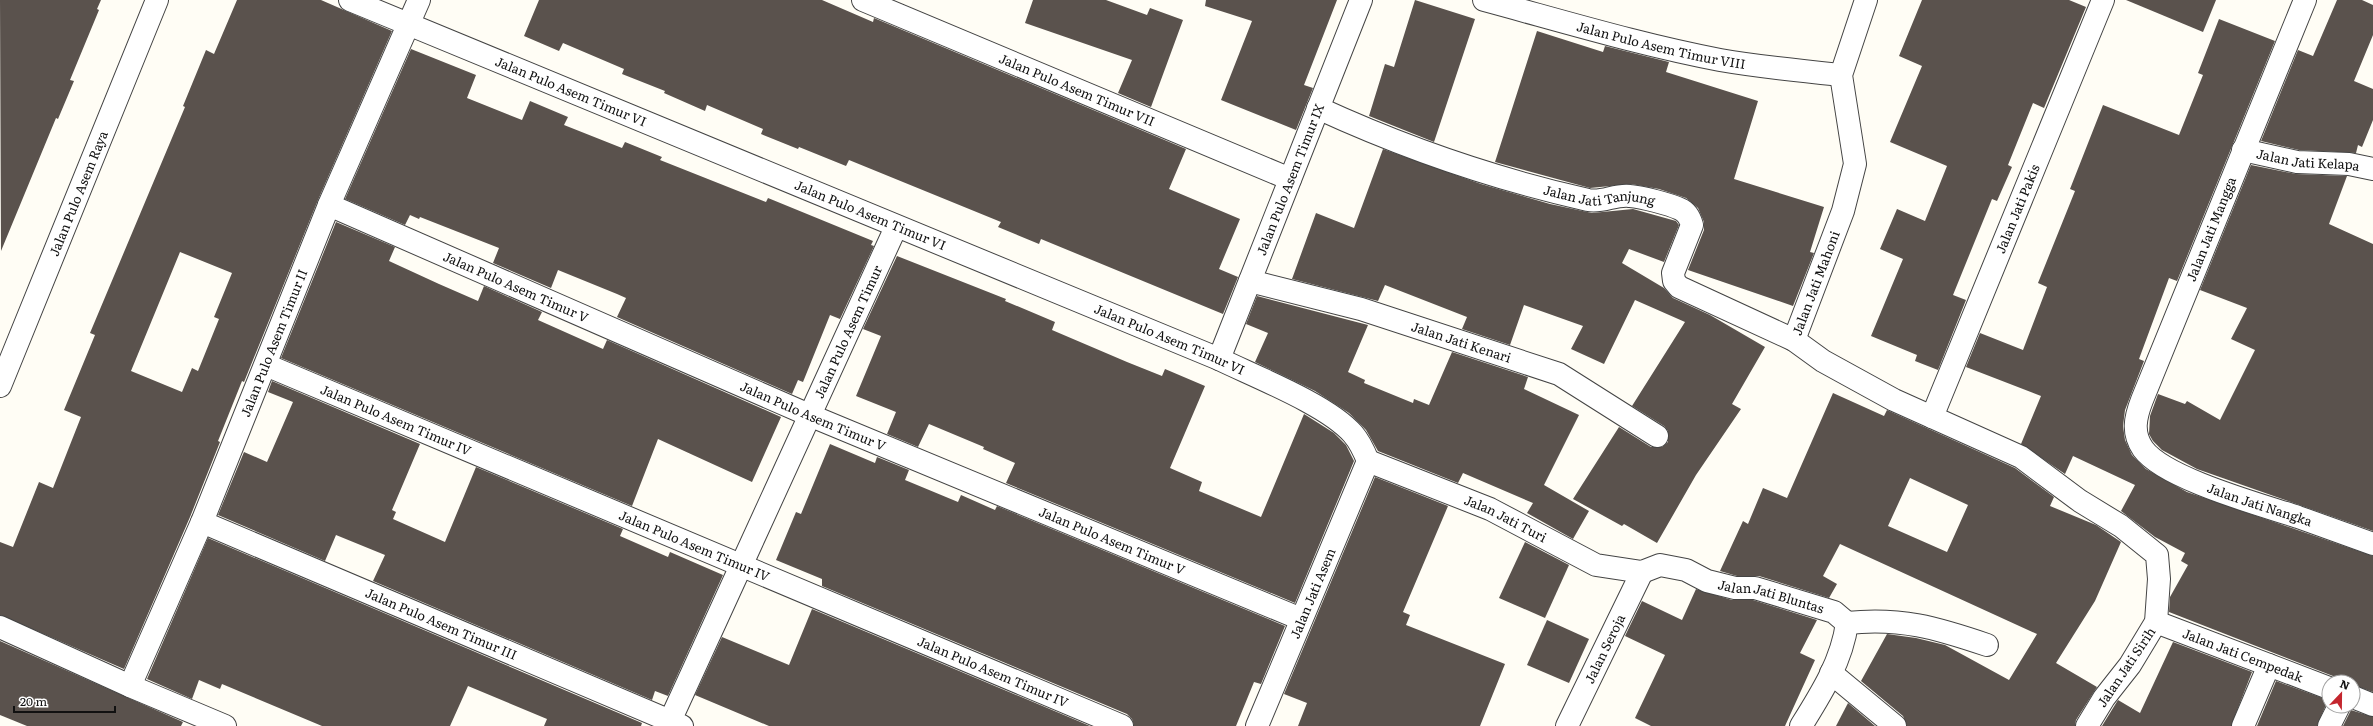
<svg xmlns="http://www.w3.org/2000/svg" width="2373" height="726" font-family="Literata,serif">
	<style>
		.building { fill: #5a524d; fill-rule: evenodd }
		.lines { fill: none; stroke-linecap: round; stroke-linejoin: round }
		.minor-casing { stroke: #444; stroke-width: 24 }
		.minor { stroke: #fff; stroke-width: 22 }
		.labels { text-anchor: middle; stroke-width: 4; stroke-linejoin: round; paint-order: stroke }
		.street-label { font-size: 13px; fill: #111; stroke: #fff }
	</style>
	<rect width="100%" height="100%" fill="#fffdf5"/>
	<g class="building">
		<path d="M0,0H101L97,9L99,10L70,80L74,81L58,119L56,118L1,251Z"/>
		<path d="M237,0H321L392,31L318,200L244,382L242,381L218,441L220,442L190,517L124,669L0,615V542L13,547L39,482L53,488L81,417L64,410L95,335L90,333L185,107L183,106L206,50L214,54ZM180,252L232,273L214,317L219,319L198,371L192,368L182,392L131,371Z"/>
		<path d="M539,0H822L873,22L874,18L1186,149L1169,189L1240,219L1219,269L1238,277L1223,314L1041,239L1039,244L998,227L1001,222L849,160L846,166L799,147L798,149L761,134L763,129L707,105L705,111L664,93L665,91L622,74L624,69L563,43L559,51L524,36Z"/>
		<path d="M1033,0H1106L1147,15L1150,8L1183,20L1151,107L1118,93L1132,60L1025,23Z"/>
		<path d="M1206,0H1337L1304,85L1313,88L1296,130L1221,100L1252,21L1205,6Z"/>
		<path d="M1415,0L1475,19L1434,142L1369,116L1385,64L1394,67Z"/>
		<path d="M1922,0H2069L2086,7L2044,108L2033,103L2008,165L2012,167L1997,201L1992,199L1953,295L1966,300L1938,370L1915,361L1917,355L1871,336L1903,259L1880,249L1897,209L1925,221L1947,166L1890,142L1922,66L1899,56Z"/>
		<path d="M2126,0H2216L2203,32Z"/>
		<path d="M2337,0H2362L2373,5V35L2354,81L2373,89V120L2362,147L2358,145L2356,153L2299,150L2261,141L2298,50L2313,56Z"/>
		<path d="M2219,19L2275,41L2177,281L2169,278L2139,359L2144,361L2125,410L2123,426L2125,440L2132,455L2146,469L2187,492L2373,556V692L2353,685V682H2340L2333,676L2169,612L2170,597L2188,565L2181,561L2185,553L2155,537L2121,511L2135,485L2073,456L2065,474L2021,444L2041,396L1966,367L1980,333L2023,350L2047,287L2038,283L2075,191L2070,189L2103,105L2179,135L2203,75L2198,73Z"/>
		<path d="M1537,31L1603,52L1605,46L1669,62L1666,72L1758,101L1734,179L1824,207L1810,252L1814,253L1793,306L1688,270L1704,230V222L1698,208L1686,198L1659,189L1631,184L1590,188L1495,162Z"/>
		<path d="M411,49L476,75L467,98L522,120L530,101L568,117L564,125L622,148L625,142L662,157L660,160L766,202L768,198L873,241L871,245L874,246L840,319L830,315L803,382L798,380L792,394L617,317L626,298L617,294L558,270L551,288L493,263L499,248L420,217L419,219L410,215L405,225L345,199Z"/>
		<path d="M1383,149L1481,184L1550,204L1592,213L1633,209L1676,221L1679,225L1664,262L1629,249L1622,263L1664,288L1673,298L1710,315L1765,347L1732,404L1741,409L1696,475L1657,543L1624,524L1622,526L1573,499L1619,427L1651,447H1662L1668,442V431L1664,426L1632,406L1685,322L1635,300L1604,364L1571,349L1583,326L1524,305L1510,345L1462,329L1467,317L1385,285L1378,301L1292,279L1316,213L1354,228Z"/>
		<path d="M2251,165L2296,174L2347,176L2329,224L2373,244V531L2197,469L2162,450L2153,441L2149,434L2150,416L2158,394L2185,404L2187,401L2220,420L2255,350L2231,339L2247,308L2200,290Z"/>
		<path d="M336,222L395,247L389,261L439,284L478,301L484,286L542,312L538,320L603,349L607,340L781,417L752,482L658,439L632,506L281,358Z"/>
		<path d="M897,256L1006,299L1005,301L1055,322L1052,330L1127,362L1162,376L1165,369L1205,386L1170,468L1202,482L1199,491L1261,517L1304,414L1334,433L1346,445L1354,461L1295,603L1006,483L1015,463L983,449L984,447L929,424L918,447L887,434L896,412L856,396L881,336L863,329Z"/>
		<path d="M1257,296L1368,325L1348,372L1365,380L1364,383L1413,403L1414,399L1429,405L1452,352L1528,377L1524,389L1579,415L1544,485L1589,511L1573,539L1527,513L1533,503L1463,473L1458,483L1378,451L1366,430L1349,413L1315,391L1255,362L1268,333L1246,324Z"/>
		<path d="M272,381L420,444L392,510L396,512L393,519L445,542L476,467L623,529L620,536L668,557L670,552L723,575L668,696L655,691L652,700L373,581L385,555L336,535L325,561L218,515L244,452L267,462L293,402L268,392Z"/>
		<path d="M1833,393L1884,416L1887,410L2015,468L2054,497L2050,506L2096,525L2121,542L2095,601L2056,663L2097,687L2076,720L2075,726H1907L1903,716L1861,681L1887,634L1916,638L1945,645L2009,680L2037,634L1840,544L1823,576L1837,584L1829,598L1759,576H1737L1720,571L1743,521L1748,524L1763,488L1787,498ZM1910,478L1968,505L1947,552L1888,526Z"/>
		<path d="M830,444L875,463L877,457L909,470L905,480L958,502L961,495L995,510L997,506L1285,626L1261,684L1254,682L1236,726H1134L1132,719L1127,714L822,586V579L776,560L796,512L801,514Z"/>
		<path d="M1375,477L1448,506L1403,612L1410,615L1406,625L1505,664L1480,726H1298L1307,703L1284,694Z"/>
		<path d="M208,538L642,723L641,726H544L547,719L468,686L450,726H322L222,684L220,689L199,680L192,699L147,679Z"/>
		<path d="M1525,542L1569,565L1545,618L1499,598Z"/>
		<path d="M1696,589L1732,600H1753L1817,620L1800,653L1815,660L1785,726H1651L1635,718L1665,655L1625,636L1642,601L1682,620Z"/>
		<path d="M812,609L1090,726H769L695,695L722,637L789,665Z"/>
		<path d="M1547,620L1589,639L1569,683L1527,665Z"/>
		<path d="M0,641L183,722L181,726H27L0,715Z"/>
		<path d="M2173,642L2252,672L2231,726H2102L2118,700L2140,713Z"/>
		<path d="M2276,681L2328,700L2317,726H2257Z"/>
		<path d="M1848,703L1875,726H1836Z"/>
		<path d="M2351,710L2373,717V726H2343Z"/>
	</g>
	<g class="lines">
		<defs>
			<g id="minor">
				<path id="s1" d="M350,0L1219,359C1256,377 1328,405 1353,434C1360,442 1364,451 1368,461"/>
				<path id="s2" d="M863,0L1290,179"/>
				<path id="s3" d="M1484,0C1562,21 1641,45 1720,60C1760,67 1801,71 1841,75"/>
				<path id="s4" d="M2305,0L2142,400C2135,418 2132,433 2143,449C2165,479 2262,505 2298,517C2323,526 2348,535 2373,544"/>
				<path id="s5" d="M1318,108C1405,148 1495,179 1588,200C1603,203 1615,194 1630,196C1642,197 1669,204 1680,209C1687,212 1690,218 1692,225L1673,273L1674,281L1679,287L1794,340L1823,361L1894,400L2021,457L2080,501L2121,526L2157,555L2159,579L2156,622L2130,665L2104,698L2087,726"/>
				<path id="s6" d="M2243,150L2297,162L2349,164L2373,169"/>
				<path id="s7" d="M329,205L809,415L1301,619"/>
				<path id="s8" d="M1250,281L1361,309L1559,374L1657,436"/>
				<path id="s9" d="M1794,340L1843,211L1855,164L1841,75L1866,0"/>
				<path id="s10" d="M1219,359L1361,0"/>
				<path id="s11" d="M266,365L1122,726"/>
				<path id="s12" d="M0,386L157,0"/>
				<path id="s13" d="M1932,417L2103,0"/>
				<path id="s14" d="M1368,461L1490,509L1596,565L1642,572L1660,565L1686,570L1707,581L1735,588H1755L1834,612L1847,623C1842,661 1821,694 1801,726"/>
				<path id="s15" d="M202,522L682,726"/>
				<path id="s16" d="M2156,622L2329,688"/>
				<path d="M1847,623C1900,617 1937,628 1987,645"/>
				<path d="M0,627L130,686L225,726"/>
				<path d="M1831,673L1895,726"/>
				<path id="s17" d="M130,686L202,522L329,205L419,0"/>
				<path d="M2353,697L2373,705"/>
				<path id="s18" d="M670,721L896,227"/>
				<path id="s19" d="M1257,726L1368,461"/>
				<path id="s20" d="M1567,726L1642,572"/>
				<path d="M2243,726L2269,665"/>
				<path d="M2329,726L2339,706"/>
			</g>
		</defs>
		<use href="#minor" class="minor-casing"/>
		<use href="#minor" class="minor"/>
	</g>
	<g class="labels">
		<g class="street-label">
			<text dy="5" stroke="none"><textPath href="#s3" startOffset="183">Jalan Pulo Asem Timur VIII</textPath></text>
			<text dy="5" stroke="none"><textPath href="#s2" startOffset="232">Jalan Pulo Asem Timur VII</textPath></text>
			<text dy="5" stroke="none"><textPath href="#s1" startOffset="239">Jalan Pulo Asem Timur VI</textPath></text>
			<text dy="5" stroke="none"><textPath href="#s6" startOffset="66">Jalan Jati Kelapa</textPath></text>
			<text dy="5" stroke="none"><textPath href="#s10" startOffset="193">Jalan Pulo Asem Timur IX</textPath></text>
			<text dy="5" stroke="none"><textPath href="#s12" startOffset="208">Jalan Pulo Asem Raya</textPath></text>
			<text dy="5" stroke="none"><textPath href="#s5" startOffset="297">Jalan Jati Tanjung</textPath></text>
			<text dy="5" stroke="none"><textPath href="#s13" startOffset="225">Jalan Jati Pakis</textPath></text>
			<text dy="5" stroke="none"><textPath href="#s1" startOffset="563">Jalan Pulo Asem Timur VI</textPath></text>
			<text transform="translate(2211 229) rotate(-68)" y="5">Jalan Jati Mangga</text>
			<text dy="5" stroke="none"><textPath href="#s9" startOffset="61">Jalan Jati Mahoni</textPath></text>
			<text dy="5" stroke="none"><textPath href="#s7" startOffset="204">Jalan Pulo Asem Timur V</textPath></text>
			<text dy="5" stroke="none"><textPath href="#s18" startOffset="428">Jalan Pulo Asem Timur</textPath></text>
			<text dy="5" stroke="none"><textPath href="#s1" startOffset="887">Jalan Pulo Asem Timur VI</textPath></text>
			<text dy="5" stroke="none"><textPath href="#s8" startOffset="220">Jalan Jati Kenari</textPath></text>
			<text dy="5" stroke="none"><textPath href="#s17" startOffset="372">Jalan Pulo Asem Timur II</textPath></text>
			<text dy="5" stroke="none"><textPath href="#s7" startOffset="528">Jalan Pulo Asem Timur V</textPath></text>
			<text dy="5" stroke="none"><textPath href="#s11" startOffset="141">Jalan Pulo Asem Timur IV</textPath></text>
			<text dy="5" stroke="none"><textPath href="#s4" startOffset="614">Jalan Jati Nangka</textPath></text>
			<text dy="5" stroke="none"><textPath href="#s14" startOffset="149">Jalan Jati Turi</textPath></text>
			<text dy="5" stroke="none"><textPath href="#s7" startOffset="852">Jalan Pulo Asem Timur V</textPath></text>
			<text dy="5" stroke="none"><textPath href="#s11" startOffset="465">Jalan Pulo Asem Timur IV</textPath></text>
			<text dy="5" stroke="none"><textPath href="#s19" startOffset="144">Jalan Jati Asem</textPath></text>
			<text dy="5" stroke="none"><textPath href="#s14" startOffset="433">Jalan Jati Bluntas</textPath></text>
			<text dy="5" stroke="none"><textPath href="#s15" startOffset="260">Jalan Pulo Asem Timur III</textPath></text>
			<text dy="5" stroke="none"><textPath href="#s20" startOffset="86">Jalan Seroja</textPath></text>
			<text dy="5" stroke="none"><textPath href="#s16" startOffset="93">Jalan Jati Cempedak</textPath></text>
			<text transform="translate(2126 667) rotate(-56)" y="5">Jalan Jati Sirih</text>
			<text dy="5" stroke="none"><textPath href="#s11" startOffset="789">Jalan Pulo Asem Timur IV</textPath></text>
		</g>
	</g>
	<g transform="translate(2341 694) rotate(22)"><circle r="19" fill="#ffffff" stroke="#a0a0a0"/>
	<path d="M0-3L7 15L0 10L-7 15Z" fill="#c4262e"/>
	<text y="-6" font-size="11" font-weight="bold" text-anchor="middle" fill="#111111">N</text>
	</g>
	<path d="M14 706v6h101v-6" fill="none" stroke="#111111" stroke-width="2"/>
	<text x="20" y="706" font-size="12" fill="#111111" stroke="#ffffff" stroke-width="3" paint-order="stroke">20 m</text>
</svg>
